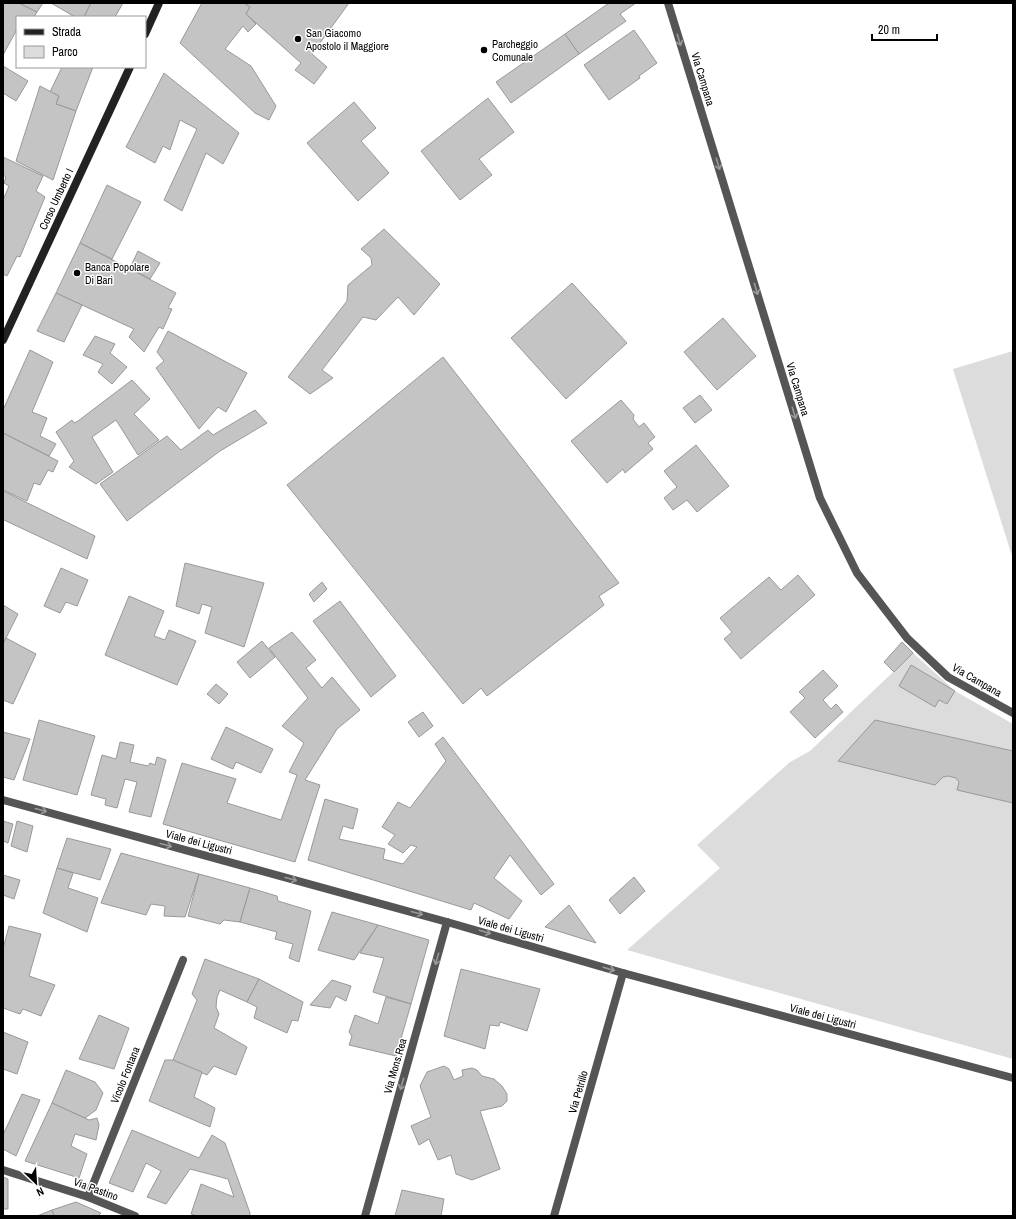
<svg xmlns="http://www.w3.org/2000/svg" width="1016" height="1219" font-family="'Archivo Narrow',sans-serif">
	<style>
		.green { fill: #dcdcdc }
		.building { fill: #c4c4c4; stroke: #999 }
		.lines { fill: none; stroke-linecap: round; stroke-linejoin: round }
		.street { stroke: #555; stroke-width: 8 }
		.secondary { stroke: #222; stroke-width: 8 }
		.oneway { stroke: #999 }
		.poi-dot { fill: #000; stroke: #fff; stroke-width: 1.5 }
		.labels { text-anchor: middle; stroke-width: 3; stroke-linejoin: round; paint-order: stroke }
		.poi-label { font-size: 11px; fill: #000; stroke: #fff; text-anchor: start }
		.street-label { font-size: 11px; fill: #000; stroke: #fff }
	</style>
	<rect width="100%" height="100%" fill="#fff"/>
	<g class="green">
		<path d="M1013,351V559L953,369Z"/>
		<path d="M913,653L955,691L1013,724V1059L627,950L720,868L697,845L790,762L810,751Z"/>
	</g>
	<g class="building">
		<path d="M3,3H19L37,12L34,17H17V29L3,55Z"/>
		<path d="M19,3H43L37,12Z"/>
		<path d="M51,3H91L84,17H75Z"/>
		<path d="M91,3H123L115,17H84Z"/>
		<path d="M202,3H244L250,7L246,14L256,24L248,32L243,26L225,49L251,66L276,106L269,120L255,113L180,43Z"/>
		<path d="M244,3H349L312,54L327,67L314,84L295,70L301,63L246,14L250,7Z"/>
		<path d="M609,3H636L620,14L626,21L579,54L565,34Z"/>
		<path d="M634,30L657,63L639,76L640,78L609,100L584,65Z"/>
		<path d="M565,34L579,54L511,103L496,82Z"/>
		<path d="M3,66L28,81L16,101L3,93Z"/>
		<path d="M62,67H93L76,111L56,104L59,96L50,92Z"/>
		<path d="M164,73L239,133L223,164L206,153L182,211L164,200L197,129L180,120L170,150L163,146L155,163L126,147Z"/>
		<path d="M40,86L59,96L56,104L76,111L53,180L16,161Z"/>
		<path d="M488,98L514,132L479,159L492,175L460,200L421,151Z"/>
		<path d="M354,102L376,128L361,141L389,173L358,201L307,143Z"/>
		<path d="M3,157L43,176L36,191L45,197L20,257L17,256L7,276L3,274V200L9,186L4,183L6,177L3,175Z"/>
		<path d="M107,185L141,202L112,259L80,243Z"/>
		<path d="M384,229L440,284L414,315L398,297L376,320L363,317L322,370L333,378L310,394L288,377L347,301L348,285L372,265L371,258L361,249Z"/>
		<path d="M80,243L176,293L168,308L172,309L163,329L159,327L144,352L129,337L134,329L56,293Z"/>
		<path d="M138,251L160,263L150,279L130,268Z"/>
		<path d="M572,283L627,343L566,399L511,338Z"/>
		<path d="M56,293L82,305L64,342L37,331Z"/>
		<path d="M723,318L756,356L717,390L684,352Z"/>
		<path d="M168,331L247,373L226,412L218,407L199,429L156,368L164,361L157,352Z"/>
		<path d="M95,336L115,344L110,353L127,367L112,384L98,372L103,364L83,355Z"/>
		<path d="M30,350L53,362L32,412L47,418L40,436L56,444L49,456L3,433V410Z"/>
		<path d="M443,357L619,583L599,596L604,605L487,696L481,688L463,704L287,485Z"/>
		<path d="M132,380L150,399L134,414L159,440L138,455L116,420L92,437L113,472L96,484L69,467L74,461L56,432L72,420L74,423L78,421Z"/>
		<path d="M700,395L712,410L695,423L683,408Z"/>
		<path d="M621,400L634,415L633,419L639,427L644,423L655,437L648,443L653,449L625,473L623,469L607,483L571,441Z"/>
		<path d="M255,410L267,423L220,451L127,521L100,484L167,436L181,450L208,430L213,435Z"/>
		<path d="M3,433L58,461L53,472L48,470L40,485L34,483L27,501L3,490Z"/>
		<path d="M696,445L729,486L697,512L687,500L673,510L664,498L677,487L664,471Z"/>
		<path d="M3,491L95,536L87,559L4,520L3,522Z"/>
		<path d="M185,563L264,583L244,647L205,633L212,607L202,604L199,614L176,606Z"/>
		<path d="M61,568L88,580L77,606L66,602L60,613L44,606Z"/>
		<path d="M798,575L815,595L741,659L724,639L732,632L720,618L769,577L781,590Z"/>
		<path d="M322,582L327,589L314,602L309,594Z"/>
		<path d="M129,596L164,611L154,636L165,640L169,630L196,641L177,685L105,655Z"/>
		<path d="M340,601L396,676L371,697L313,621Z"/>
		<path d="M3,605L18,614L3,644Z"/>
		<path d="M292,632L316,660L306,668L322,688L332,677L360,710L337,729L305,780L320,785L295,862L163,824L182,763L236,779L227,803L281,820L297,775L289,772L304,743L282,726L308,698L269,648Z"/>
		<path d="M6,638L36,654L13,704L3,700V644Z"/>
		<path d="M262,641L275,657L250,678L237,662Z"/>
		<path d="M902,642L913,653L894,672L884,662Z"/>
		<path d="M911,665L955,691L947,704L939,700L935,707L899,686Z"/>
		<path d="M823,670L838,686L823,700L831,709L836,704L843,712L815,738L790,712L805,698L799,692Z"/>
		<path d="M216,684L228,694L219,704L207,694Z"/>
		<path d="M423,712L433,726L419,737L408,722Z"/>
		<path d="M39,720L95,736L77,795L23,780Z"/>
		<path d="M875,720L1013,751V803L957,790L959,782L956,778L948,776L943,777L935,785L838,761Z"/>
		<path d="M226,727L273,749L261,773L236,762L233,769L211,759Z"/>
		<path d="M3,732L30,739L14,780L3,777Z"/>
		<path d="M443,737L554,884L541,895L510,855L494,878L522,901L509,919L474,903L471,910L308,860L325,799L358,809L353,829L343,826L339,839L385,849L383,859L403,864L417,847L411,845L403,853L388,844L395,835L382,827L398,802L410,808L446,761L435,744Z"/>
		<path d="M120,742L134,745L130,762L148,766L150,763L155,765L157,757L166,760L151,817L129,812L137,782L125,779L117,808L105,805L106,799L91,795L102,755L116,759Z"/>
		<path d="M3,821L13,824L8,843L3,841Z"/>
		<path d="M17,821L33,826L27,852L11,846Z"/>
		<path d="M67,838L111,849L100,880L57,868Z"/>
		<path d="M121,853L199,874L185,917L164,916L165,906L151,904L146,915L101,903Z"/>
		<path d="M57,868L73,873L68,888L98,898L87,932L43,913Z"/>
		<path d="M199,874L250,888L240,922L224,920L220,924L188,916Z"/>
		<path d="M3,875L20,880L14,899L3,895Z"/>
		<path d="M634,877L645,891L620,914L609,900Z"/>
		<path d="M250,888L277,896L278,901L311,911L299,962L289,958L293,944L275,939L277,932L240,922Z"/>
		<path d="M569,905L596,943L545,927Z"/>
		<path d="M332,912L378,925L354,960L318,950Z"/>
		<path d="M378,925L429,940L411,1004L373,992L384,958L360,953Z"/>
		<path d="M9,926L41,934L29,976L55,985L41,1016L23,1009L20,1014L3,1008V949Z"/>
		<path d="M205,959L259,979L247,1002L220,990L217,997L216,1007L219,1014L214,1028L247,1047L236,1075L214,1066L207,1075L173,1060L197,1000L192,994Z"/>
		<path d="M461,969L540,989L527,1031L500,1022L499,1026L490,1025L485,1049L444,1036Z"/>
		<path d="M259,979L303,1002L298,1021L292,1020L287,1033L254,1018L257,1007L247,1002Z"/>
		<path d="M332,980L351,986L346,1001L336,996L330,1008L310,1005Z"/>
		<path d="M386,997L411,1004L396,1056L349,1045L352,1036L349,1032L355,1015L378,1024Z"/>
		<path d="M99,1015L129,1028L114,1069L79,1059Z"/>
		<path d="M3,1032L28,1042L17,1074L3,1069Z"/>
		<path d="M165,1060H173L202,1072L194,1097L215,1108L210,1127L149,1101Z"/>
		<path d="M444,1066L449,1069L454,1080L463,1076L462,1070L472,1068L477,1070L482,1076L494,1079L502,1086L507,1094V1101L502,1106L480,1111L500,1169L472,1180L456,1174L451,1155L438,1160L429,1139L419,1145L411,1126L431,1117L420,1086L427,1072Z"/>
		<path d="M66,1070L95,1082L103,1093L96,1110L85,1118L52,1103Z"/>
		<path d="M22,1094L40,1100L16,1156L3,1149V1135Z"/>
		<path d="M52,1103L89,1120L97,1118L99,1125L96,1140L75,1134L71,1146L87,1154L79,1178L25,1161Z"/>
		<path d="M132,1130L199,1158L212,1135L225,1143L250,1213V1216H197L191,1214L201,1184L234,1197L228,1179L190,1169L166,1204L147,1197L161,1171L146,1163L133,1192L109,1183Z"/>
		<path d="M3,1177L8,1179V1209H3Z"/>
		<path d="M402,1190L444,1199L441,1216H395Z"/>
		<path d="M76,1202L101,1213L98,1216H54L52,1210Z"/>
		<path d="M52,1210L54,1216H37Z"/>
	</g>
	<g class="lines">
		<g class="street">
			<path d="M668,3L820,498L857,573L907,638L948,677L1013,713"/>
			<path d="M3,800L447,922L623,973L1013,1078"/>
			<path d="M3,1170L88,1197L135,1216"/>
			<path d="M88,1197L183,960"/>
			<path d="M365,1216L447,922"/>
			<path d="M554,1216L623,973"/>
		</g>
		<g class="secondary">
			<path d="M145,34L159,3"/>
			<path d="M3,340L130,67"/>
		</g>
	</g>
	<defs><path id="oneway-shaft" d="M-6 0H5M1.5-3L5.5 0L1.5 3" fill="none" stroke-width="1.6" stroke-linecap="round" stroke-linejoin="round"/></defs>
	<g class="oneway">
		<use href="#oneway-shaft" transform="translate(679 40) rotate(73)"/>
		<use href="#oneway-shaft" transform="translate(718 164) rotate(73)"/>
		<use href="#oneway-shaft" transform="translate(756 289) rotate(73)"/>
		<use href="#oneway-shaft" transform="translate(794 413) rotate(73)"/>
		<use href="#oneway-shaft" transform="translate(41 810) rotate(15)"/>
		<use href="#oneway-shaft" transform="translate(166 845) rotate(15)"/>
		<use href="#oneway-shaft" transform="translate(291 879) rotate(15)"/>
		<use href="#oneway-shaft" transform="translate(417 913) rotate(15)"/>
		<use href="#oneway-shaft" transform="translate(485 932) rotate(16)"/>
		<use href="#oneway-shaft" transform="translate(437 959) rotate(106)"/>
		<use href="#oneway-shaft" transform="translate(609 969) rotate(16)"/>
		<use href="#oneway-shaft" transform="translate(402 1084) rotate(106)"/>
	</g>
	<g class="poi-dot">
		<circle cx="298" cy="39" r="4"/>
		<circle cx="484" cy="50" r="4"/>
		<circle cx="77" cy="273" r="4"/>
	</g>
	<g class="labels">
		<g class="poi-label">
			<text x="306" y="37">San Giacomo<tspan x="306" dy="13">Apostolo il Maggiore</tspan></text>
			<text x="492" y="48">Parcheggio<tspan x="492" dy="13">Comunale</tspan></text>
			<text x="85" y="271">Banca Popolare<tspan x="85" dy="13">Di Bari</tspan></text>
		</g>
		<g class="street-label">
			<text transform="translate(703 79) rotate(73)" y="4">Via Campana</text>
			<text transform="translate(56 199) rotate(-65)" y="4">Corso Umberto I</text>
			<text transform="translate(798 389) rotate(73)" y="4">Via Campana</text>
			<text transform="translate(977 680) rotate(30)" y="4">Via Campana</text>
			<text transform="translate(199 842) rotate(15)" y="4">Viale dei Ligustri</text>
			<text transform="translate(511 929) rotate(16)" y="4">Viale dei Ligustri</text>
			<text transform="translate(823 1016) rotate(15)" y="4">Viale dei Ligustri</text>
			<text transform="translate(395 1066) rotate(-74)" y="4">Via Mons.Rea</text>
			<text transform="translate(125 1075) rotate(-68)" y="4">Vicolo Fontana</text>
			<text transform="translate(578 1092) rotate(-74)" y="4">Via Petrillo</text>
			<text transform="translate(96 1189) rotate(20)" y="4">Via Pastino</text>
		</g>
	</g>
	<rect width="1016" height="1219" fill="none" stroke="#000000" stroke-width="8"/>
	<rect x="16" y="16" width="130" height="52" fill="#ffffff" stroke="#999999"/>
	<rect x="24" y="29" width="20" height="6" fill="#222222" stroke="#999999"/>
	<text x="52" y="36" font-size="12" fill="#000000">Strada</text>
	<rect x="24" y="46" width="20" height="12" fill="#dcdcdc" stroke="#999999"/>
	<text x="52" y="56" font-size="12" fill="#000000">Parco</text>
	<g transform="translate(36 1183) rotate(155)" stroke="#ffffff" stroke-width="3" paint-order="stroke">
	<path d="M0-3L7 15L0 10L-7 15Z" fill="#000000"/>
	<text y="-6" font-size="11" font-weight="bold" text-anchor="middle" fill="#000000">N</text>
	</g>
	<path d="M872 34v6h65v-6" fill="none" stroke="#000000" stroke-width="2"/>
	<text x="878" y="34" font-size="12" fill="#000000" stroke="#ffffff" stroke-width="3" paint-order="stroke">20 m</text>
</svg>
